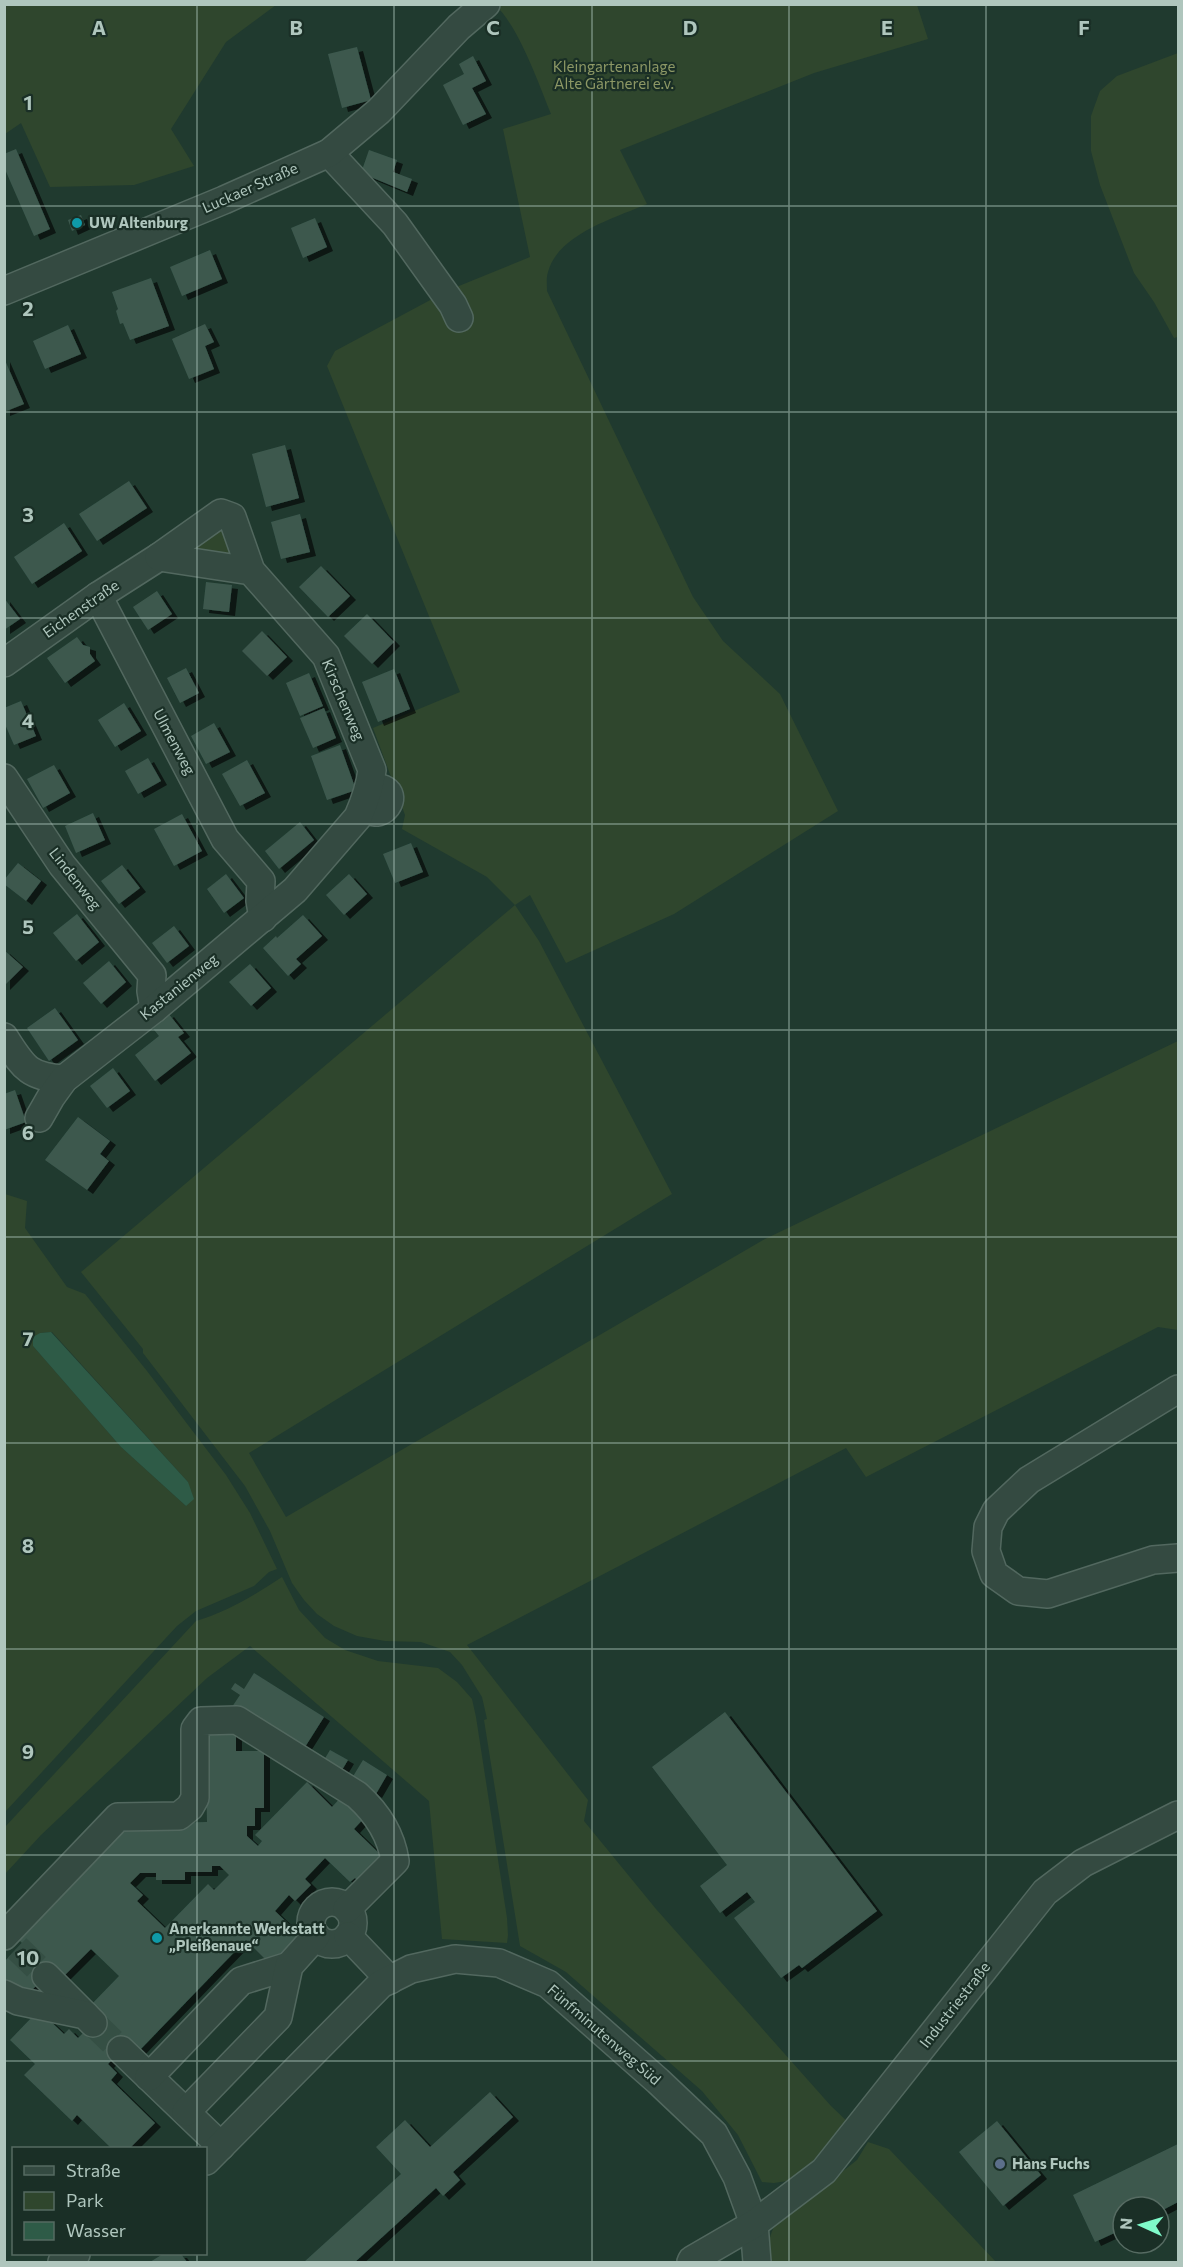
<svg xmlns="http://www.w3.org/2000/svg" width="1183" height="2267" font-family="Commissioner,sans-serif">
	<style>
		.green { fill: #2f462d; fill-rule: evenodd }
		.water { fill: #2e5b47 }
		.building { fill: #3c594e; fill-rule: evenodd; filter: url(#shadow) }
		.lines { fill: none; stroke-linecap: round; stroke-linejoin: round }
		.minor-tunnel { stroke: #354f44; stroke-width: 27; stroke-dasharray: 27 14; stroke-linecap: butt }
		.minor-casing { stroke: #52685f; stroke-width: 30 }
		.minor { stroke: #344a41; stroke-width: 27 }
		.grid { fill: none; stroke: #afc6bd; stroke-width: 1.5; stroke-opacity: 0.55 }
		.culture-dot { fill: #0f9aa8; stroke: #1a2f26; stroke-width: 2 }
		.service-dot { fill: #5c6f8a; stroke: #1a2f26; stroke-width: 2 }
		.labels { text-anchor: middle; stroke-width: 4.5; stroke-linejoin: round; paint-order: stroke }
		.park-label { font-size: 15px; fill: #8d9865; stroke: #1a2f26 }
		.street-label { font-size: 15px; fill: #afc6bd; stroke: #1a2f26 }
		.poi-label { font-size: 15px; font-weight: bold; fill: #afc6bd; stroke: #1a2f26; text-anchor: start }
		.grid-label { font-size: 20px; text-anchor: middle; font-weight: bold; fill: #afc6bd; stroke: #1a2f26; stroke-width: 4.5; stroke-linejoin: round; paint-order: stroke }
	</style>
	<defs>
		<filter id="shadow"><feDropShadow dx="6" dy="4" stdDeviation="0" flood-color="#0009"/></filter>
	</defs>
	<rect width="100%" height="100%" fill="#203a2f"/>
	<g class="green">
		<path d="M5,4H276V5L226,42L171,129L194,166L134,185L50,187L21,123L5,134Z"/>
		<path d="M495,5H917L928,39L814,73L620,150L647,204C615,218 558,234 548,272C546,278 547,285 547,291L693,597L723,641L780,694L838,811L674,914L566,963L530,895L515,905L539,941L672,1194L249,1453L286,1517L765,1239L1178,1041V1330L1158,1327L866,1477L846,1448L467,1645L588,1800L584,1821L656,1909L831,2106L850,2124L836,2145L793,2180L774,2183L762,2182L738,2135L702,2091L566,1972L520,1946L484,1720L487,1719L482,1697L462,1665L450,1652L421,1642L385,1641L357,1636L334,1626L317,1614L304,1600L292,1583L270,1531L245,1486L143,1353V1349L81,1272L515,905L487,877L402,829L405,815L373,728L460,692L327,366L335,351L449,290L530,257L503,129L551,114C539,84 518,25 495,5Z"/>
		<path d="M1178,53V337L1174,338L1154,302L1134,273L1100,185L1091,151V116L1100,91L1117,76Z"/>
		<path d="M225,524L237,560L183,552Z"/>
		<path d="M5,1194L27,1201L25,1228L67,1287L85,1294L147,1371L226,1475L250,1513L277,1569L269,1572L254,1586L196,1611L177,1626L5,1812ZM52,1332L188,1482L186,1506L121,1447L33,1346L40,1333Z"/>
		<path d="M282,1577L299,1610L325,1638L345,1650L378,1661L438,1668L457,1682L472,1699L476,1717L507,1918L508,1935L507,1943L442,1939L429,1801L250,1646L207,1678L41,1835L5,1874V1827L196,1621C227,1612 255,1595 282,1577Z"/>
		<path d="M868,2142L889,2149L996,2262H766V2248L774,2226L857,2160Z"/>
	</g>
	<path class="water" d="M51,1332L188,1482L194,1499L186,1506L121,1447L33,1346V1337L40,1333Z"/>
	<g class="building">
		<path d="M357,47L371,100L342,108L328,54Z"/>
		<path d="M473,56L486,81L472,88L486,114L463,125L443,85L464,74L459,64Z"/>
		<path d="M16,149L50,229L34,236L4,167V154Z"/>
		<path d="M369,150L397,160L393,172L412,179L407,192L361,173Z"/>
		<path d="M81,215L85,225L72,231L68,220Z"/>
		<path d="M315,218L327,247L303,258L291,228Z"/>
		<path d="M210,250L222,279L182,296L170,267Z"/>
		<path d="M151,278L169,326L130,340L123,323L120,324L116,311L118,309L112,292Z"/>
		<path d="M205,324L214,342L205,346L214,369L189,379L172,339Z"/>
		<path d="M68,325L81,354L45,369L33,341Z"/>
		<path d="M4,358L24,404L4,412Z"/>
		<path d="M285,445L299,498L266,507L252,454Z"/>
		<path d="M129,481L147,508L97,541L79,514Z"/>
		<path d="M300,514L310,552L281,559L271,522Z"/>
		<path d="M64,523L82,551L32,584L14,557Z"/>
		<path d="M321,566L350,596L328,617L299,587Z"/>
		<path d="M206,582L232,585L229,612L203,609Z"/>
		<path d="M157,591L172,614L148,630L133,607Z"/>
		<path d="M4,598L20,619L4,630Z"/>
		<path d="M367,614L394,642L372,664L344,636Z"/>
		<path d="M262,631L287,657L267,676L242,651Z"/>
		<path d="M77,637L83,645L90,647V654L95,661L65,683L47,658Z"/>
		<path d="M186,668L199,693L180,703L167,678Z"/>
		<path d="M394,669L410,709L378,722L362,682Z"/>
		<path d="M309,673L323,706L300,716L286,683Z"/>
		<path d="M21,701L36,736L14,745L4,722V708Z"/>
		<path d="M124,703L141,731L115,747L98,720Z"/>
		<path d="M324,708L336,738L313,748L300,718Z"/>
		<path d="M214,723L230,752L206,764L191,736Z"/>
		<path d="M340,745L356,790L327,800L311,756Z"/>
		<path d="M148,758L161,781L138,794L125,771Z"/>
		<path d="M247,760L265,793L240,806L222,774Z"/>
		<path d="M54,765L70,793L43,808L27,779Z"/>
		<path d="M93,813L105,840L76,853L65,826Z"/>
		<path d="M182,814L202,851L174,866L154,829Z"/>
		<path d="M300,822L314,840L279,869L265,851Z"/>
		<path d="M411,843L423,872L395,883L383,854Z"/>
		<path d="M18,863L41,881L26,901L4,884V880Z"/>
		<path d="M122,865L140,888L119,904L101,881Z"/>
		<path d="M226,874L244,898L224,913L207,889Z"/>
		<path d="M349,874L367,894L344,915L326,895Z"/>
		<path d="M77,914L99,942L76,961L53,933Z"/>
		<path d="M303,915L322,936L296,959L301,964L288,976L263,948L276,936L277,938Z"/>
		<path d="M174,926L189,946L167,963L152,943Z"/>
		<path d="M4,950L23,967L4,986Z"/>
		<path d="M109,961L126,982L101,1004L83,983Z"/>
		<path d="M250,964L271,988L251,1006L229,982Z"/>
		<path d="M55,1008L78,1040L49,1061L27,1028Z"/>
		<path d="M168,1013L184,1033L178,1037L191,1053L155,1081L135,1055L159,1036L151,1026Z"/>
		<path d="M113,1068L130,1091L107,1108L90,1086Z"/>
		<path d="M15,1090L26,1122L4,1130V1094Z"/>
		<path d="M78,1117L110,1141L100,1154L109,1161L87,1190L45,1160Z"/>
		<path d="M254,1673L324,1717L305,1747L232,1707L240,1695L231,1689L235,1683L244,1689Z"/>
		<path d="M725,1712L877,1911L802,1968L799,1965L781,1978L734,1918L755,1902L747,1892L720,1913L700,1886L727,1865L652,1767Z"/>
		<path d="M236,1729V1751H264V1808H255V1826H247V1836L258,1846L262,1841L255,1835L307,1782L332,1807L343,1795L365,1817L354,1829L386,1860L362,1885L355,1878L350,1882L325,1858L305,1879L311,1885L295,1901L289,1895L275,1911L300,1935L271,1965L246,1940L137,2053L127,2044L108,2064L117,2073L111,2080L155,2123L130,2148H111L77,2115L72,2121L24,2075L35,2064L10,2040L34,2015L46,2017L64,2034L69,2029L78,2038L99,2017L89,2007L119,1976L91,1949L60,1980L51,1971L28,1994L4,1984V1962L22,1943L13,1934L120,1824L207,1822L205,1730ZM212,1866H220L229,1875L214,1890L208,1884L165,1928L137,1901L143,1895L130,1883L140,1873H156V1880H185V1872H212Z"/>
		<path d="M330,1750L348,1760L342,1770L324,1760Z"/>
		<path d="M363,1760L387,1775L376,1794L365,1786L349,1783Z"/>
		<path d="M490,2092L513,2117L453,2172L460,2180L443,2196L436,2188L355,2262H304L401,2174L376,2147L405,2120L430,2147Z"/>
		<path d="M997,2121L1041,2175L1003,2206L959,2152Z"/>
		<path d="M1178,2144V2202L1159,2212V2207H1123V2229L1095,2242L1073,2195Z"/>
		<path d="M163,2254H181L187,2262H150Z"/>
	</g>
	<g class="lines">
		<g class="minor-tunnel">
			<path d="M17,1948L46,1976"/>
			<path d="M93,2023L121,2050"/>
		</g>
		<defs>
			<g id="minor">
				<path d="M329,153L395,224L453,305L459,318"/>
				<path d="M4,291L224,200L329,153L379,111L459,27L486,4"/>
				<path d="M98,596L225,839L261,881L260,901L263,918"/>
				<path d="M4,663L98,596L159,557"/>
				<path d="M4,778L62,865L152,975L151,991L154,1009"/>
				<path d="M362,809C367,810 372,812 377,812C387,811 395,796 385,790C381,787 374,787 370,787"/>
				<path d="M4,1037C23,1066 27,1077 64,1079"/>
				<path d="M39,1118L51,1097L64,1079L154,1009L295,890L358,817C365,801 370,786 372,770L326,656L251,571L232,517L221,513L159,557L251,571"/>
				<path d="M1178,1389L1029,1480L996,1511L988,1527L986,1551L994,1574L1018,1591L1048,1594L1153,1560L1178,1558"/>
				<circle cx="332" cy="1923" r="21"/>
				<path d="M4,1936L118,1817L179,1816L190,1807L195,1798V1729L201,1721L237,1720L357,1795C377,1813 391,1834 395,1861L347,1909"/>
				<path d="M348,1936L390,1980"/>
				<path d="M46,1976L85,2015"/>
				<path d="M4,1994L18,2001L85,2015L93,2023"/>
				<path d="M121,2050L221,2146"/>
				<path d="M149,2077L241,1981L289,1966"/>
				<path d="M186,2112L278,2017L289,1966L316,1936"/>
				<path d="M206,2161L381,1984L411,1969L455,1959L499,1963L548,1984L658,2081L714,2134L737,2177L754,2224L757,2262"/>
				<path d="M62,2262L76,2254"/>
				<path d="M691,2262L692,2260L754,2224L824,2171L1045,1892L1083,1863L1178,1815"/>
			</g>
		</defs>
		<use href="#minor" class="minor-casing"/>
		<use href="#minor" class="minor"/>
	</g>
	<path class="grid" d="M197,4V2148M394,4V2262M592,4V2262M789,4V2262M986,4V2262M4,206H1178M4,412H1178M4,618H1178M4,824H1178M4,1030H1178M4,1237H1178M4,1443H1178M4,1649H1178M4,1855H1178M4,2061H1178M197,2254V2262"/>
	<g class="culture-dot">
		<circle cx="77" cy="223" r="6"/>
		<circle cx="157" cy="1938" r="6"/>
	</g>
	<circle class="service-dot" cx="1000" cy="2164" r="6"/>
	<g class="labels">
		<g class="park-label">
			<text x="614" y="72">Kleingartenanlage<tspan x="614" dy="17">Alte Gärtnerei e.v.</tspan></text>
		</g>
		<g class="street-label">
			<text transform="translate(250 188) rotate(-24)" y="5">Luckaer Straße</text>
			<text transform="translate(81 609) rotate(-35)" y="5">Eichenstraße</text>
			<text transform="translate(343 700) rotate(67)" y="5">Kirschenweg</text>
			<text transform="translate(174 742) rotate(62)" y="5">Ulmenweg</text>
			<text transform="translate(75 879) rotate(52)" y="5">Lindenweg</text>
			<text transform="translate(179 987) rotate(-39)" y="5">Kastanienweg</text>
			<text transform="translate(955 2005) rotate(-52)" y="5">Industriestraße</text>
			<text transform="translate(604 2035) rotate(41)" y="5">Fünfminutenweg Süd</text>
		</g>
		<g class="poi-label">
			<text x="89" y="228">UW Altenburg</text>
			<text x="169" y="1934">Anerkannte Werkstatt<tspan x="169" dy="17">„Pleißenaue“</tspan></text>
			<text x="1012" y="2169">Hans Fuchs</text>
		</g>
	</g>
	<g class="grid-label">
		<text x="99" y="35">A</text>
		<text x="296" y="35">B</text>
		<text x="493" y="35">C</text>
		<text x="690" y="35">D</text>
		<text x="887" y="35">E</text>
		<text x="1084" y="35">F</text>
		<text x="28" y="110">1</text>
		<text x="28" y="316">2</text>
		<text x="28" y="522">3</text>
		<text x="28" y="728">4</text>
		<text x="28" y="934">5</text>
		<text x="28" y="1140">6</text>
		<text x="28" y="1346">7</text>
		<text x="28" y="1553">8</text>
		<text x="28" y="1759">9</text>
		<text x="28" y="1965">10</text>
	</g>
	<rect width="1183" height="2267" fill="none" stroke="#afc6bd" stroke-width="12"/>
	<rect x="12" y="2147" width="195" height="108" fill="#1a2f26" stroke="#566b62" stroke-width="1.5"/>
	<rect x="24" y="2166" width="30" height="9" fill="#344a41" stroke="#566b62" stroke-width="1.5"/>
	<text x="66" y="2177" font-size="18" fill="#afc6bd">Straße</text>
	<rect x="24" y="2192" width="30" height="18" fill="#2f462d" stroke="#566b62" stroke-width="1.5"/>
	<text x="66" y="2207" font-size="18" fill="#afc6bd">Park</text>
	<rect x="24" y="2222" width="30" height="18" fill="#2e5b47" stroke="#566b62" stroke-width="1.5"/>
	<text x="66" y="2237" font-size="18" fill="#afc6bd">Wasser</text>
	<g transform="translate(1141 2225) rotate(274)"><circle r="28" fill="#1a2f26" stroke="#566b62" stroke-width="1.5"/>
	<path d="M0-4.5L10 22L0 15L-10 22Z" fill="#7ffbca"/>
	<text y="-9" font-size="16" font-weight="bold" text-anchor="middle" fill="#afc6bd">N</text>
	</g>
</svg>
